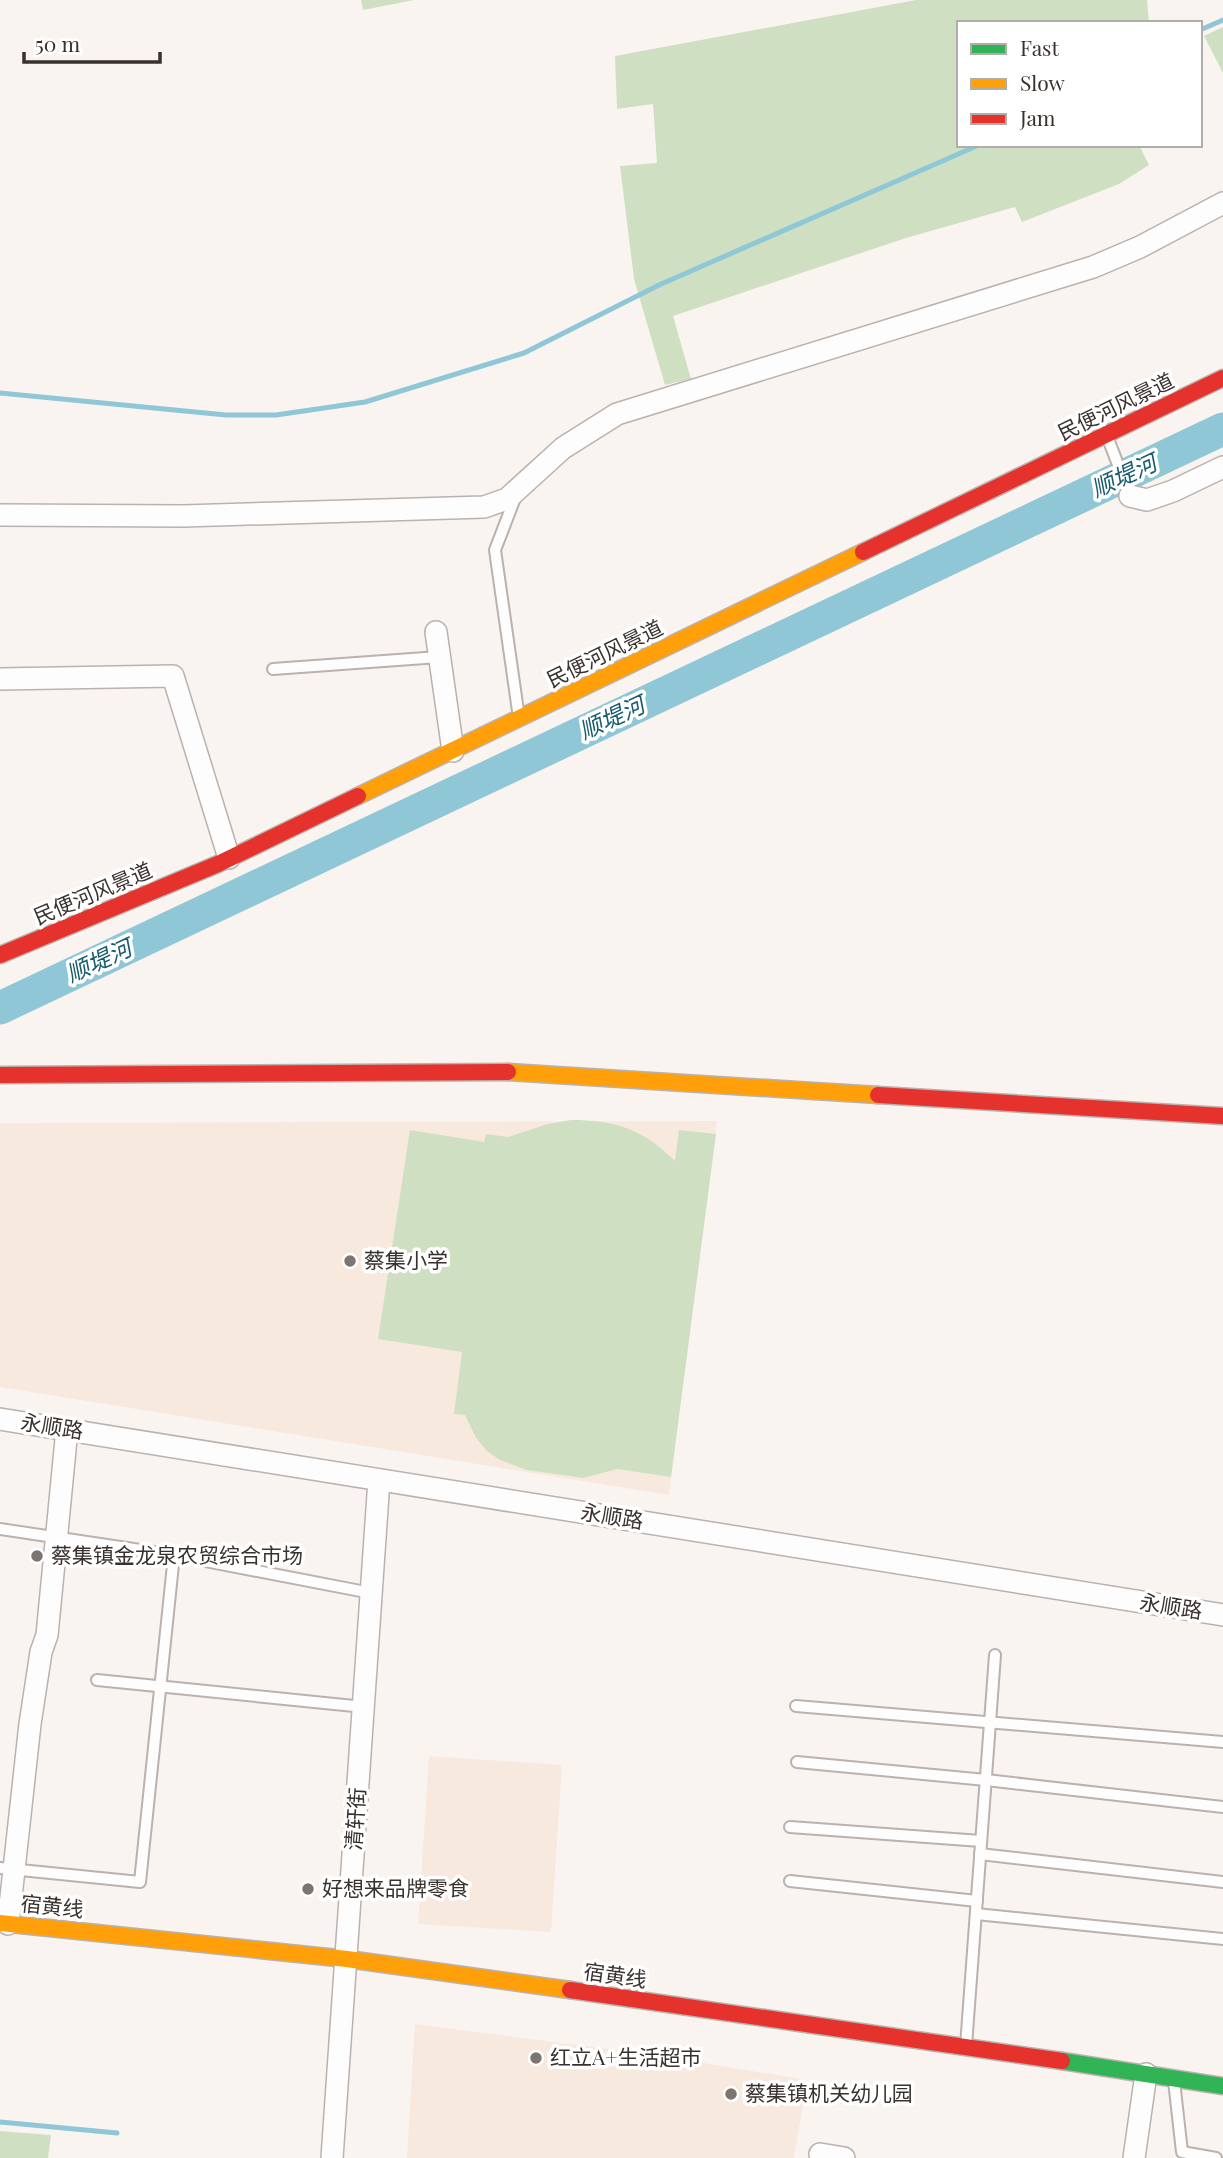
<svg xmlns="http://www.w3.org/2000/svg" width="1223" height="2158" font-family="'Playfair Display','Noto Sans SC',serif">
	<style>
		.built { fill: #f8e9df }
		.green { fill: #cfe0c2 }
		.lines { fill: none; stroke-linecap: round; stroke-linejoin: round }
		.stream { stroke: #8fc7d7; stroke-width: 5 }
		.river { stroke: #8fc7d7; stroke-width: 33 }
		.lane-casing { stroke: #b9b2ae; stroke-width: 14 }
		.street-casing { stroke: #b9b2ae; stroke-width: 24 }
		.fast-casing { stroke: #b9b2ae; stroke-width: 19 }
		.slow-casing { stroke: #b9b2ae; stroke-width: 19 }
		.jam-casing { stroke: #b9b2ae; stroke-width: 19 }
		.lane { stroke: #fefdfd; stroke-width: 10 }
		.street { stroke: #fefdfd; stroke-width: 21 }
		.fast { stroke: #30b455; stroke-width: 16 }
		.slow { stroke: #ff9f0a; stroke-width: 16 }
		.jam { stroke: #e5322d; stroke-width: 16 }
		.poi-dot { fill: #7d7571; stroke: #fff; stroke-width: 2.5 }
		.labels { text-anchor: middle; stroke-width: 7; stroke-linejoin: round; paint-order: stroke }
		.street-label { font-size: 21px; fill: #39312d; stroke: #fff }
		.poi-label { font-size: 21px; fill: #39312d; stroke: #fff; text-anchor: start }
		.water-label { font-size: 23px; font-style: italic; fill: #175b6c; stroke: #fff }
	</style>
	<rect width="100%" height="100%" fill="#faf4f0"/>
	<g class="built">
		<path d="M717,1121L669,1495L0,1387V1123Z"/>
		<path d="M429,1756L562,1765L551,1932L418,1924Z"/>
		<path d="M415,2024L662,2056L807,2080L794,2158H407Z"/>
	</g>
	<g class="green">
		<path d="M361,0H414L363,10Z"/>
		<path d="M916,0H1147L1149,23H959V145H1139L1149,165L1119,184L1022,222L1015,207L906,238L673,316L691,379L665,385L634,279L620,166L657,163L653,104L617,109L615,56Z"/>
		<path d="M1223,27V73L1204,36Z"/>
		<path d="M571,1120C615,1120 643,1129 675,1161L679,1130L716,1134L671,1477L617,1469L583,1478L527,1470L500,1460L487,1451L476,1438L465,1415L454,1414L462,1352L378,1339L410,1130L484,1142L486,1134L508,1137L548,1124Z"/>
		<path d="M0,2131L51,2135L48,2158H0Z"/>
	</g>
	<g class="lines">
		<g class="stream">
			<path d="M1200,30L1223,20"/>
			<path d="M0,393L226,415H276L365,402L524,353L659,285L979,145"/>
			<path d="M0,2122L117,2133"/>
		</g>
		<path class="river" d="M0,1008L1223,429"/>
		<defs>
			<g id="lane">
				<path d="M1107,436L1130,496"/>
				<path d="M515,498L495,550L519,718"/>
				<path d="M273,669L439,657"/>
				<path d="M0,1529L174,1555L371,1593"/>
				<path d="M97,1680L364,1707"/>
				<path d="M796,1706L1223,1742"/>
				<path d="M797,1762L986,1780L1223,1807"/>
				<path d="M790,1827L981,1841"/>
				<path d="M980,1854L1223,1882"/>
				<path d="M0,1868L140,1882L174,1555"/>
				<path d="M790,1881L977,1901"/>
				<path d="M976,1914L1223,1939"/>
				<path d="M966,2046L995,1655"/>
				<path d="M1174,2081L1182,2152L1216,2158"/>
			</g>
			<g id="street">
				<path d="M1130,496L1147,500L1173,491L1223,467"/>
				<path d="M0,515L183,516L484,507L507,499L563,448L617,414L1093,267L1140,247L1223,203"/>
				<path d="M436,632L453,751"/>
				<path d="M0,679L173,676L229,858"/>
				<path d="M0,1419L1223,1615"/>
				<path d="M8,1924L30,1724L41,1652L47,1635L67,1429"/>
				<path d="M820,2154L844,2158"/>
				<path d="M332,2158L379,1480"/>
				<path d="M1134,2158L1146,2074"/>
			</g>
			<path id="fast" d="M1062,2061L1223,2086"/>
			<g id="slow">
				<path d="M358,796L863,552"/>
				<path d="M508,1072L878,1095"/>
				<path d="M0,1923L347,1959L570,1990"/>
			</g>
			<g id="jam">
				<path d="M863,552L1223,378"/>
				<path d="M0,955L218,864L358,796"/>
				<path d="M0,1075L508,1072"/>
				<path d="M878,1095L1223,1116"/>
				<path d="M570,1990L1062,2061"/>
			</g>
		</defs>
		<use href="#lane" class="lane-casing"/>
		<use href="#street" class="street-casing"/>
		<use href="#fast" class="fast-casing"/>
		<use href="#slow" class="slow-casing"/>
		<use href="#jam" class="jam-casing"/>
		<use href="#lane" class="lane"/>
		<use href="#street" class="street"/>
		<use href="#fast" class="fast"/>
		<use href="#slow" class="slow"/>
		<use href="#jam" class="jam"/>
	</g>
	<g class="poi-dot">
		<circle cx="350" cy="1261" r="7"/>
		<circle cx="37" cy="1556" r="7"/>
		<circle cx="308" cy="1889" r="7"/>
		<circle cx="536" cy="2058" r="7"/>
		<circle cx="731" cy="2094" r="7"/>
	</g>
	<g class="labels">
		<g class="street-label">
			<text transform="translate(1116 407) rotate(-26)" y="7">民便河风景道</text>
			<text transform="translate(605 654) rotate(-26)" y="7">民便河风景道</text>
			<text transform="translate(93 894) rotate(-23)" y="7">民便河风景道</text>
			<text transform="translate(52 1427) rotate(9)" y="7">永顺路</text>
			<text transform="translate(612 1517) rotate(9)" y="7">永顺路</text>
			<text transform="translate(1171 1607) rotate(9)" y="7">永顺路</text>
			<text transform="translate(356 1819) rotate(-86)" y="7">清轩街</text>
			<text transform="translate(52 1907) rotate(6)" y="7">宿黄线</text>
			<text transform="translate(615 1976) rotate(8)" y="7">宿黄线</text>
		</g>
		<g class="poi-label">
			<text x="364" y="1268">蔡集小学</text>
			<text x="51" y="1563">蔡集镇金龙泉农贸综合市场</text>
			<text x="322" y="1896">好想来品牌零食</text>
			<text x="550" y="2065">红立A+生活超市</text>
			<text x="745" y="2101">蔡集镇机关幼儿园</text>
		</g>
		<g class="water-label">
			<text transform="translate(1124 476) rotate(-25)" y="8">顺堤河</text>
			<text transform="translate(612 718) rotate(-25)" y="8">顺堤河</text>
			<text transform="translate(99 961) rotate(-25)" y="8">顺堤河</text>
		</g>
	</g>
	<rect x="957" y="21" width="245" height="126" fill="#ffffff" stroke="#b0adab" stroke-width="2"/>
	<rect x="971" y="44" width="35" height="10" fill="#30b455" stroke="#b0adab" stroke-width="2"/>
	<text x="1020" y="56" font-size="21" fill="#39312d">Fast</text>
	<rect x="971" y="79" width="35" height="10" fill="#ff9f0a" stroke="#b0adab" stroke-width="2"/>
	<text x="1020" y="91" font-size="21" fill="#39312d">Slow</text>
	<rect x="971" y="114" width="35" height="10" fill="#e5322d" stroke="#b0adab" stroke-width="2"/>
	<text x="1020" y="126" font-size="21" fill="#39312d">Jam</text>
	<path d="M24 52v10h136v-10" fill="none" stroke="#39312d" stroke-width="3.5"/>
	<text x="35" y="52" font-size="21" fill="#39312d" stroke="#ffffff" stroke-width="5" paint-order="stroke">50 m</text>
</svg>
